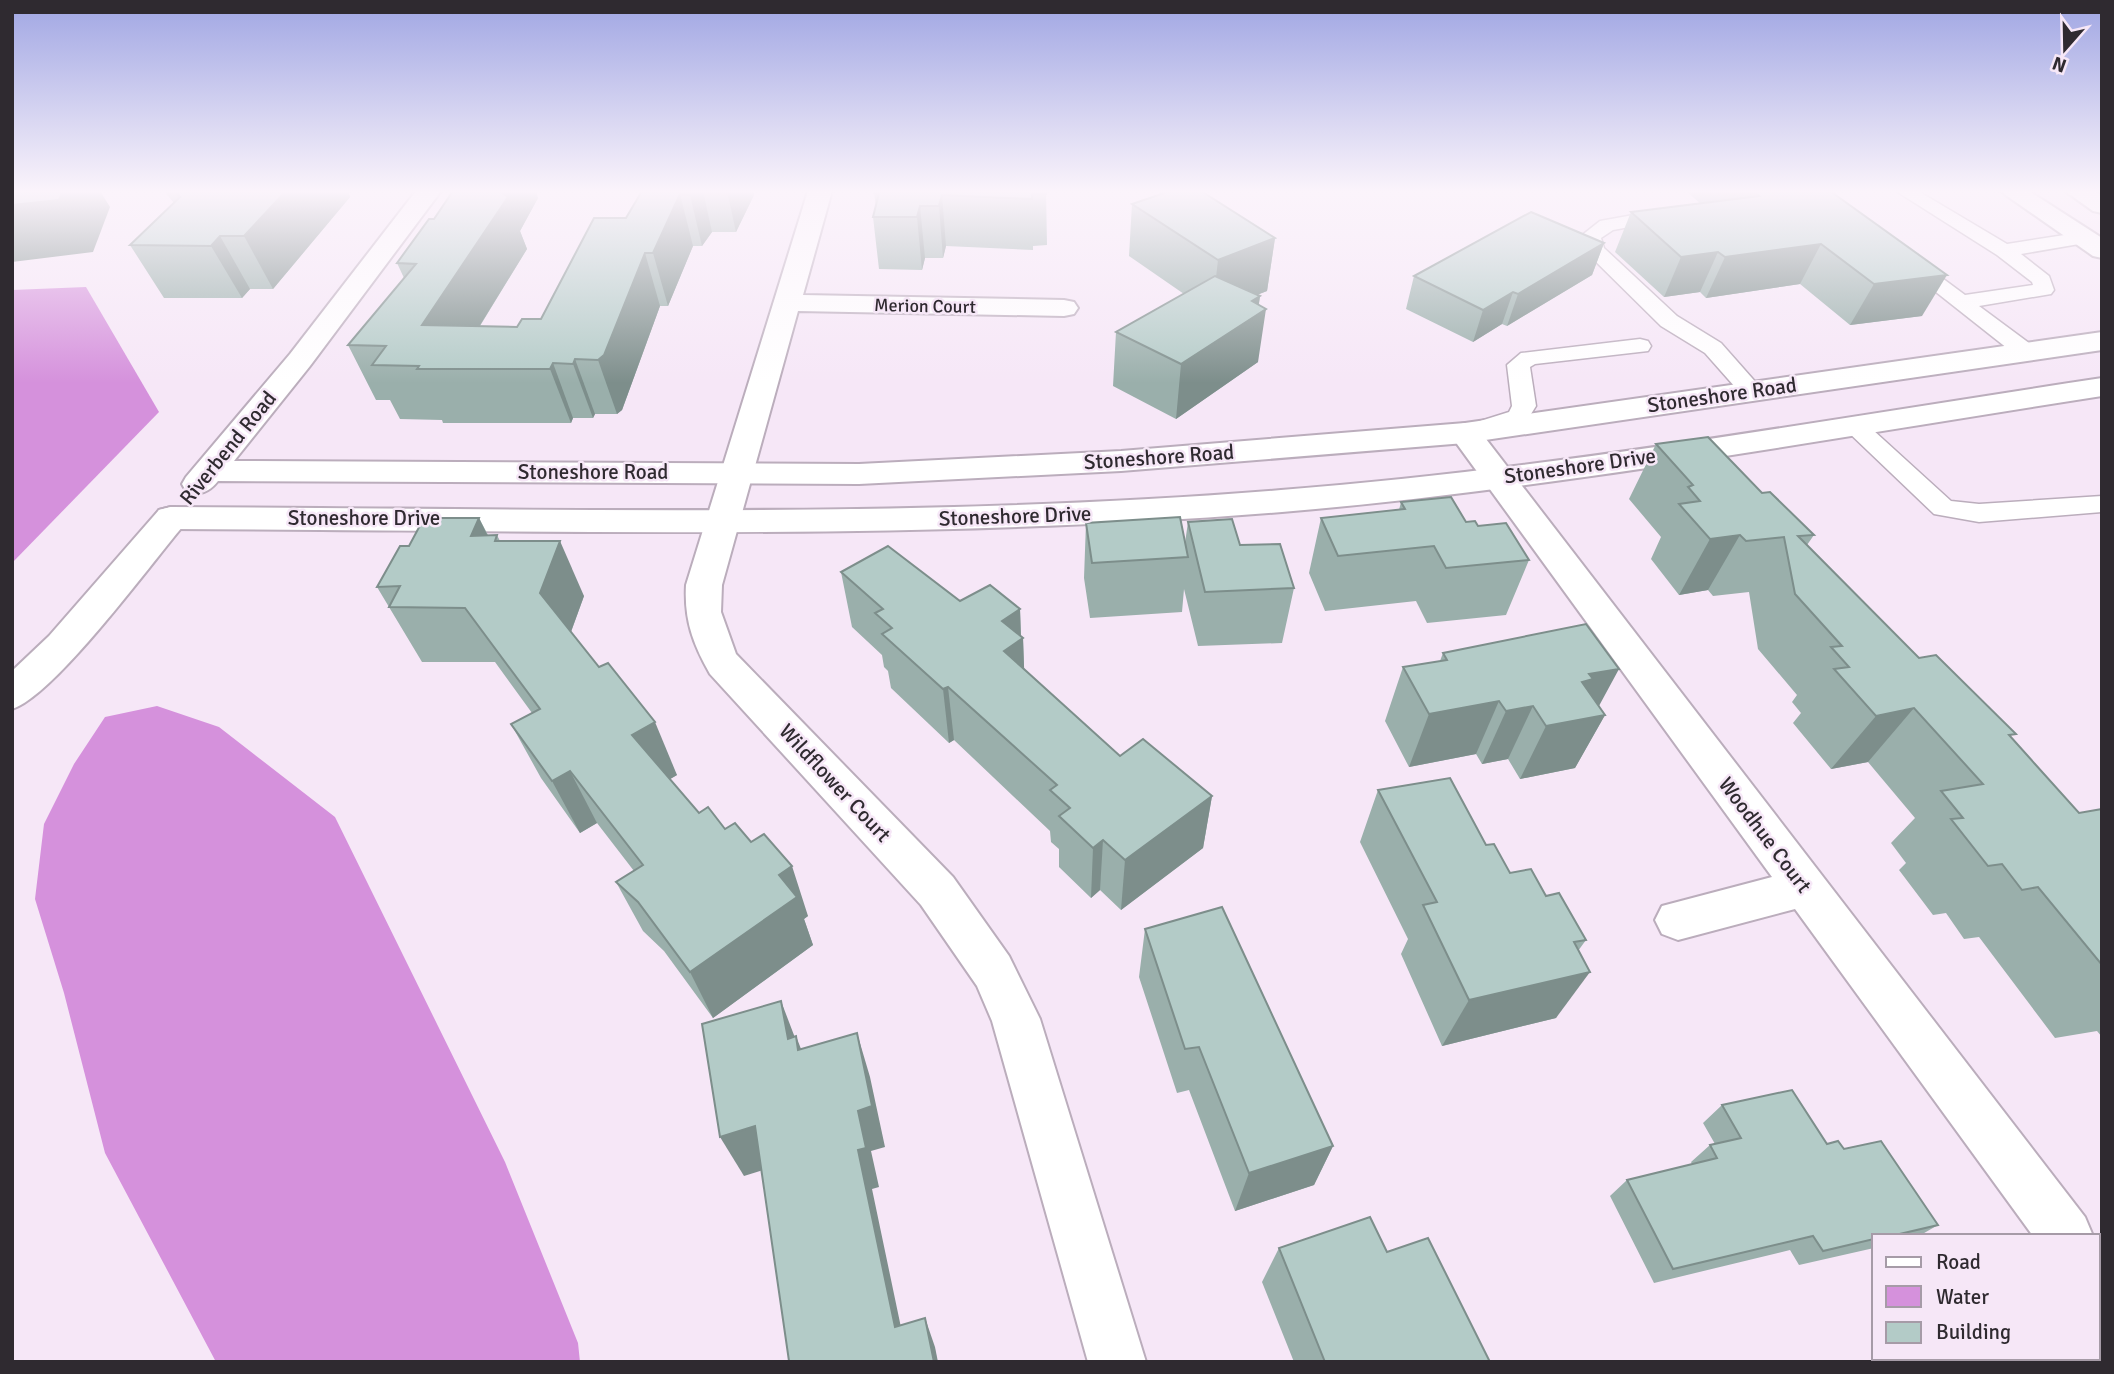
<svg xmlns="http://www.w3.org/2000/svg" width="2114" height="1374" font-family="Signika,sans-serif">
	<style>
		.water { fill: #d591dc }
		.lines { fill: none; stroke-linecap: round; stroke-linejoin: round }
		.service-casing { stroke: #bbadbc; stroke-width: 3 }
		.minor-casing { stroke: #bbadbc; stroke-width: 4 }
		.tertiary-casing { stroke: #bbadbc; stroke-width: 4 }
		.secondary-casing { stroke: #bbadbc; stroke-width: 4 }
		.service { fill: #fff; fill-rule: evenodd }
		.minor { fill: #fff; fill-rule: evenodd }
		.tertiary { fill: #fff; fill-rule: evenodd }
		.secondary { fill: #fff; fill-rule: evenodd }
		.wall { fill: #9aafab }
		.shaded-wall { fill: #7d8e8b }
		.building { fill: #b3cbc7; stroke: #7d8e8b; stroke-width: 2 }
		.labels { text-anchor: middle; stroke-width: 5; stroke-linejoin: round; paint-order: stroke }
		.far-street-label { font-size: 18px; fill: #2f2a30; stroke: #f6e7f7 }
		.street-label { font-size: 21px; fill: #2f2a30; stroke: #f6e7f7 }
	</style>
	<rect width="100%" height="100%" fill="#f6e7f7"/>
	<g class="water">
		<path d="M86,287L159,412L12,563V290Z"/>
		<path d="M157,706L219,727L335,817L505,1162L578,1343L580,1362H216L105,1153L64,993L35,899L44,824L74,764L105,717Z"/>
	</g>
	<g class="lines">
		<defs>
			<g id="service">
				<path d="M1896,191H1918L2007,244L2084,232L2091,234L2094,238L2091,242L2021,254L2049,276L2054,290L2051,294L1979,306L2033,346L2036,351L2033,356H2017L1898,262L1901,258H1915L1965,295L2033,285L2032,282L1997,255Z"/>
				<path d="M1661,210L1671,216L1668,220L1613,230L1601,238L1604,248L1677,316L1721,343L1759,386L1763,391L1759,396H1743L1705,353L1661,326L1584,250L1581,236L1600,221Z"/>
				<path d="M1640,339L1648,341L1651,346L1648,351L1535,364L1530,367L1536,406L1526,422L1482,435L1474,433L1470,428L1474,423L1509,412L1512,406L1507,365L1521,353Z"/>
				<path d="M1854,418L1862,420L1951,501L1979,504L2102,496V512L1979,522L1934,514L1846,430L1842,425L1846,420Z"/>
			</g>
			<g id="minor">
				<path d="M808,191H832L803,295L1064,300L1074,302L1078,308L1074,314L1064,316L798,311L722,585L721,612L736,654L953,877L1009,956L1040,1019L1146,1362H1088L992,1021L977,986L921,905L710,674C693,644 684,620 686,585Z"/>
				<path d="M1465,423L1476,426L2085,1217L2093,1236H2033L1795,909L1678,940L1662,934L1655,920L1662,906L1772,877L1449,433L1454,426Z"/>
				<path d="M171,507L183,510L188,518L183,526C150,565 54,696 12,709V671L49,636L159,510Z"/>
				<path d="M2098,1252L2102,1254V1313L2098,1311Z"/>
			</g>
			<g id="tertiary">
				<path d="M416,191H441L310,366L234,461L859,464L1121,451L1465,423L2102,332V350L1465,443L1121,471L859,484L218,481C208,493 201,495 186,491L182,484L186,477L290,354Z"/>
				<path d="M2102,378V396C1829,438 1556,489 1282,512C913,542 541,530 171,529L159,526L154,518L159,510L171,507C541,508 912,520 1281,490C1556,469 1829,419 2102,378Z"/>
			</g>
			<g id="secondary">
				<path d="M2000,191H2029L2102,238V258L2093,256Z"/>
				<path d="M2065,191H2094L2102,195V213L2093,211Z"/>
			</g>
		</defs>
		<use href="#service" class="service-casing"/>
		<use href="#minor" class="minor-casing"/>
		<use href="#tertiary" class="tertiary-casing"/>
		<use href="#secondary" class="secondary-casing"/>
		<use href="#service" class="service"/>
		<use href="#minor" class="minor"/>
		<use href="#tertiary" class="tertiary"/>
		<use href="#secondary" class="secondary"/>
	</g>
	<g class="wall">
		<path d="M164,191H348L350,197L273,289H250L242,298H164L130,245L174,203Z"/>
		<path d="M642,191H754V195L736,232H712L702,246H693L668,306H660L622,410L617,414H595L593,418H573L571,423H443L442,420L400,419L390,400H376L348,345L404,278L397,263L538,198L520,231L527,249L480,326L517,327L541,319L626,218Z"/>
		<path d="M1046,191L1047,245L1033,246V250L946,246L943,258H925L922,270L879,269L873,217L876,206L874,193Z"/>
		<path d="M1686,191H1830L1922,316L1850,325L1800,284L1706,298L1700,292L1664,297L1615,252L1631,212L1701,204Z"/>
		<path d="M1132,204L1275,238L1267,291L1256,295L1260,296L1259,304L1258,362L1176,419L1113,386L1116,332L1184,294L1129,256Z"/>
		<path d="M1604,243L1592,275L1507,326L1502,324L1473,342L1406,309L1414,276Z"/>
		<path d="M1656,444L1762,493L1814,535L1807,545L1919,658L2012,738L2079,813L2102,809V1037L2097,1031L2055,1038L1979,937L1964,939L1946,913L1933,915L1899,870L1906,863L1891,843L1915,818L1868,762L1831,769L1793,723L1801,713L1792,702L1797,695L1758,649L1749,592L1713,596L1708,590L1679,595L1651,559L1661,537L1629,499Z"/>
		<path d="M1401,502L1478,526L1529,560L1506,615L1427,623L1416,601L1325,611L1309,573L1321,518L1399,510Z"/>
		<path d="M479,518L488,535H497L500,541L584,596L571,632L677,775L670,779L699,813L725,829L808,916L804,919L813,945L713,1018L664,951L643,931L616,882L634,871L597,823L580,833L541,778L511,724L532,713L495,662H422L377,587L409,546Z"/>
		<path d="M1188,522L1240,545L1294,588L1282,643L1198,646L1184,589L1182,612L1090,618L1084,578L1086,523L1185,543Z"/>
		<path d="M841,572L960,601L1020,609L1021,636L1023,638L1024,669L1120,756L1212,796L1203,848L1121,910L1100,890L1091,898L1059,867V849L1051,842L1050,831L954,740L949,743L891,688L888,671L884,667L882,655L852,627Z"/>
		<path d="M1443,653L1599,706L1605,715L1575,768L1520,779L1508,759L1482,764L1476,754L1409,767L1385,721L1403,667L1440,661Z"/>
		<path d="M1378,790L1486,845L1510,873L1546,896L1586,940L1578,951L1556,1018L1442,1046L1401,954L1408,939L1360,842Z"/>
		<path d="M1145,929L1333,1146L1314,1185L1235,1211L1189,1090L1177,1093L1139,977Z"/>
		<path d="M1722,1105L1844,1149L1938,1225L1919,1236H1874V1248L1799,1265L1790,1250L1654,1283L1610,1196L1627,1180L1692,1164L1691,1162L1710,1145L1715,1144L1703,1123Z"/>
		<path d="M1279,1248L1387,1252L1490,1362H1294L1262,1282Z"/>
	</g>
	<g class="shaded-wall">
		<path d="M63,191H100L110,207L93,252L12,262V205Z"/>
		<path d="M286,191H348L350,197L273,289L244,236Z"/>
		<path d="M497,191H536L538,198L520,231L527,249L453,369L422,325Z"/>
		<path d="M693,191H703L712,232L702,246L690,195Z"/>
		<path d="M727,191H754V195L736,232Z"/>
		<path d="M680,194L693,246L668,306L653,253Z"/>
		<path d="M942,195L946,246L943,258L939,206Z"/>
		<path d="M920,206L925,258L922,270L917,217Z"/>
		<path d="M220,236L250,289L242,298L211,246Z"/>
		<path d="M1275,238L1267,291L1212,313L1218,260Z"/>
		<path d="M1604,243L1592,275L1507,326L1518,294Z"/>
		<path d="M1821,244L1800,284L1706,298L1725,257Z"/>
		<path d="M1718,252L1700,292L1664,297L1681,257Z"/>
		<path d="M645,253L660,306L622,410L617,414L598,360Z"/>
		<path d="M1947,275L1922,316L1850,325L1874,284Z"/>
		<path d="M1513,292L1502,324L1473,342L1483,310Z"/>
		<path d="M1260,296L1257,315L1266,309L1258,362L1176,419L1181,364L1252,301Z"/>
		<path d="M575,359L595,414L593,418L573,364Z"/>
		<path d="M553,363L573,418L571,423L550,369Z"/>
		<path d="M479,518L506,573L471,536Z"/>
		<path d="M1740,535L1708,590L1679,595L1710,539Z"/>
		<path d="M560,541L584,596L565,648L540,593Z"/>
		<path d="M1020,609L1021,640L1023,638L1025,693L1007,705L1002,621Z"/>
		<path d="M1619,669L1593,717L1605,715L1575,768L1520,779L1546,726L1582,682L1589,674Z"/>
		<path d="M948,687L954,740L949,743L943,689Z"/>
		<path d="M1499,701L1476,754L1409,767L1429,714Z"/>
		<path d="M1533,706L1508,759L1482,764L1506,711Z"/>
		<path d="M1914,708L1868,762L1831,769L1876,716Z"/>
		<path d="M655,722L677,775L655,788L632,735Z"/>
		<path d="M570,771L597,823L580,833L552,781Z"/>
		<path d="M1212,796L1203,848L1121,910L1125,860Z"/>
		<path d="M1103,840L1100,890L1091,898L1093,848Z"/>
		<path d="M792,866L808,916L804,919L813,945L713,1018L690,972L779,875Z"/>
		<path d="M1590,972L1556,1018L1442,1046L1469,1000Z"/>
		<path d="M781,1001L797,1043L796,1036L813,1080L788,1039Z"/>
		<path d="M857,1033L870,1077L885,1147L871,1151L879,1187L872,1189L907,1356L895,1327L858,1150Z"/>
		<path d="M755,1126L776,1166L744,1176L720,1137Z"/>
		<path d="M1333,1146L1314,1185L1235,1211L1249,1173Z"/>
		<path d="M925,1318L935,1347L938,1362H934Z"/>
	</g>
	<g class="building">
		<path d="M12,191H63L59,200L12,205Z"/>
		<path d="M175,191H286L244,236H220L211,246L130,245L180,197Z"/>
		<path d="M453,191H499L508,197L422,325L517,327L522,319H541L594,218H626L642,191H693L690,195L680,194L653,253H645L604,355L598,360L575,359L573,364L553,363L550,369H417L419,366L372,365L386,346L348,345L416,264L397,263L429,219H434Z"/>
		<path d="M875,191H1046V194H1032V199L942,195L939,206H920L917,217H873L879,193H874Z"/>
		<path d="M1170,191H1201L1275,238L1218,260L1132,204Z"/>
		<path d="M1752,191H1830L1947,275L1874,284L1821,244L1725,257L1718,252L1681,257L1631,212L1759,196Z"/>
		<path d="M1531,212L1604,243L1518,294L1513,292L1483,310L1414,276Z"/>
		<path d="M1215,276L1260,296L1252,301L1266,309L1181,364L1116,332Z"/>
		<path d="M1708,437L1762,493L1770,492L1814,535L1798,536L1919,658L1936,655L2016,734L2009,735L2079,813L2102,809V965L2038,887L2022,890L2002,864L1988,866L1951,819L1963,818L1941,791L1983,784L1914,708L1876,716L1834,669L1849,667L1831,647L1842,646L1795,594L1784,537L1746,541L1740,535L1710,539L1679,504L1700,501L1688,487L1693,485L1656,444Z"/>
		<path d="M1451,497L1466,522L1475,521L1478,526L1506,523L1529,560L1446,568L1434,546L1338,556L1321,518L1405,509L1401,502Z"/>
		<path d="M1180,517L1188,557L1092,563L1086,523Z"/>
		<path d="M424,518H479L471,536L497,535L495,541H560L540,593L599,667L608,663L655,722L632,735L699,813L708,807L725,829L735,823L751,842L764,834L792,866L779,875L797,897L690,972L638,902L616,882L643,865L570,771L552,781L511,724L540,709L465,608L389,607L400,586L377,587L400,546H409Z"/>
		<path d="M1232,519L1240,545L1280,544L1294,588L1205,592L1188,522Z"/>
		<path d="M888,546L960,601L990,585L1020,609L1002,621L1023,638L1004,651L1120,756L1143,739L1212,796L1125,860L1103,840L1093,848L1059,816L1070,808L1050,790L1057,785L948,687L943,689L882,634L892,628L875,613L883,609L841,572Z"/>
		<path d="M1586,624L1619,669L1589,674L1593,679L1582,682L1605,715L1546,726L1533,706L1506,711L1499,701L1429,714L1403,667L1447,660L1443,653Z"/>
		<path d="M1450,778L1486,845L1494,844L1510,873L1531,869L1546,896L1559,893L1586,940L1574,942L1590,972L1469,1000L1423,905L1437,902L1378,790Z"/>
		<path d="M1222,907L1333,1146L1249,1173L1199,1047L1185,1049L1145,929Z"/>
		<path d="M781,1001L788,1039L796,1036L798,1050L857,1033L872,1106L858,1111L866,1148L858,1150L895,1327L925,1318L934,1362H787L789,1361L755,1126L720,1137L702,1024Z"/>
		<path d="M1792,1090L1827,1144L1838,1141L1844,1149L1881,1141L1938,1225L1891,1236H1874V1239L1823,1251L1813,1236L1673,1269L1627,1180L1717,1158L1710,1145L1741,1138L1722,1105Z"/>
		<path d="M1370,1217L1387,1252L1428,1238L1490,1362H1325L1279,1248Z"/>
	</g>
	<linearGradient id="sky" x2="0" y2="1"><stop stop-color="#a0a6e3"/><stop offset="0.5" stop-color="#fbf4fb"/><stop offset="1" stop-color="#fbf4fb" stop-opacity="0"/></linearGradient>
	<rect width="2114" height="383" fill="url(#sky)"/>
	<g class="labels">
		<g class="far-street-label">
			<text transform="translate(925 306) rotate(1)" y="6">Merion Court</text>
		</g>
		<g class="street-label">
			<text transform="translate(1722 395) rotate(-8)" y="7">Stoneshore Road</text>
			<text transform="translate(228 448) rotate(-51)" y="7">Riverbend Road</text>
			<text transform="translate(1159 457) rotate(-4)" y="7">Stoneshore Road</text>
			<text transform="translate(1580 466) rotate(-8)" y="7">Stoneshore Drive</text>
			<text x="593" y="479">Stoneshore Road</text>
			<text transform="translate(1015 516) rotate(-2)" y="7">Stoneshore Drive</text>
			<text x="364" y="525">Stoneshore Drive</text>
			<text transform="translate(835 783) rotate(47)" y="7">Wildflower Court</text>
			<text transform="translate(1765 835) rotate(53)" y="7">Woodhue Court</text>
		</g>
	</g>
	<rect width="2114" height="1374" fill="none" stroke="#2f2a30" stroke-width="28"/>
	<rect x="1872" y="1234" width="228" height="126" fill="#f6e7f7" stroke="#a69ba7" stroke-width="2"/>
	<rect x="1886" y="1257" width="35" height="10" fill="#ffffff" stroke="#a69ba7" stroke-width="2"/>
	<text x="1936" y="1269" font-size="21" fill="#2f2a30">Road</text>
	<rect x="1886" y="1286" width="35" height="21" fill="#d591dc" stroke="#a69ba7" stroke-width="2"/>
	<text x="1936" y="1304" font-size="21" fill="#2f2a30">Water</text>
	<rect x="1886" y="1322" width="35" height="21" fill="#b3cbc7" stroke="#a69ba7" stroke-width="2"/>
	<text x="1936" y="1339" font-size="21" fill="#2f2a30">Building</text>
	<g transform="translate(2065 49) rotate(200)" stroke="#f6e7f7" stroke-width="5" paint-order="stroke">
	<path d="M0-5L12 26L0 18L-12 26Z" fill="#2f2a30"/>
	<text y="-10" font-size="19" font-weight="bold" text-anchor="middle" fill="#2f2a30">N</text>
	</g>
</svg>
